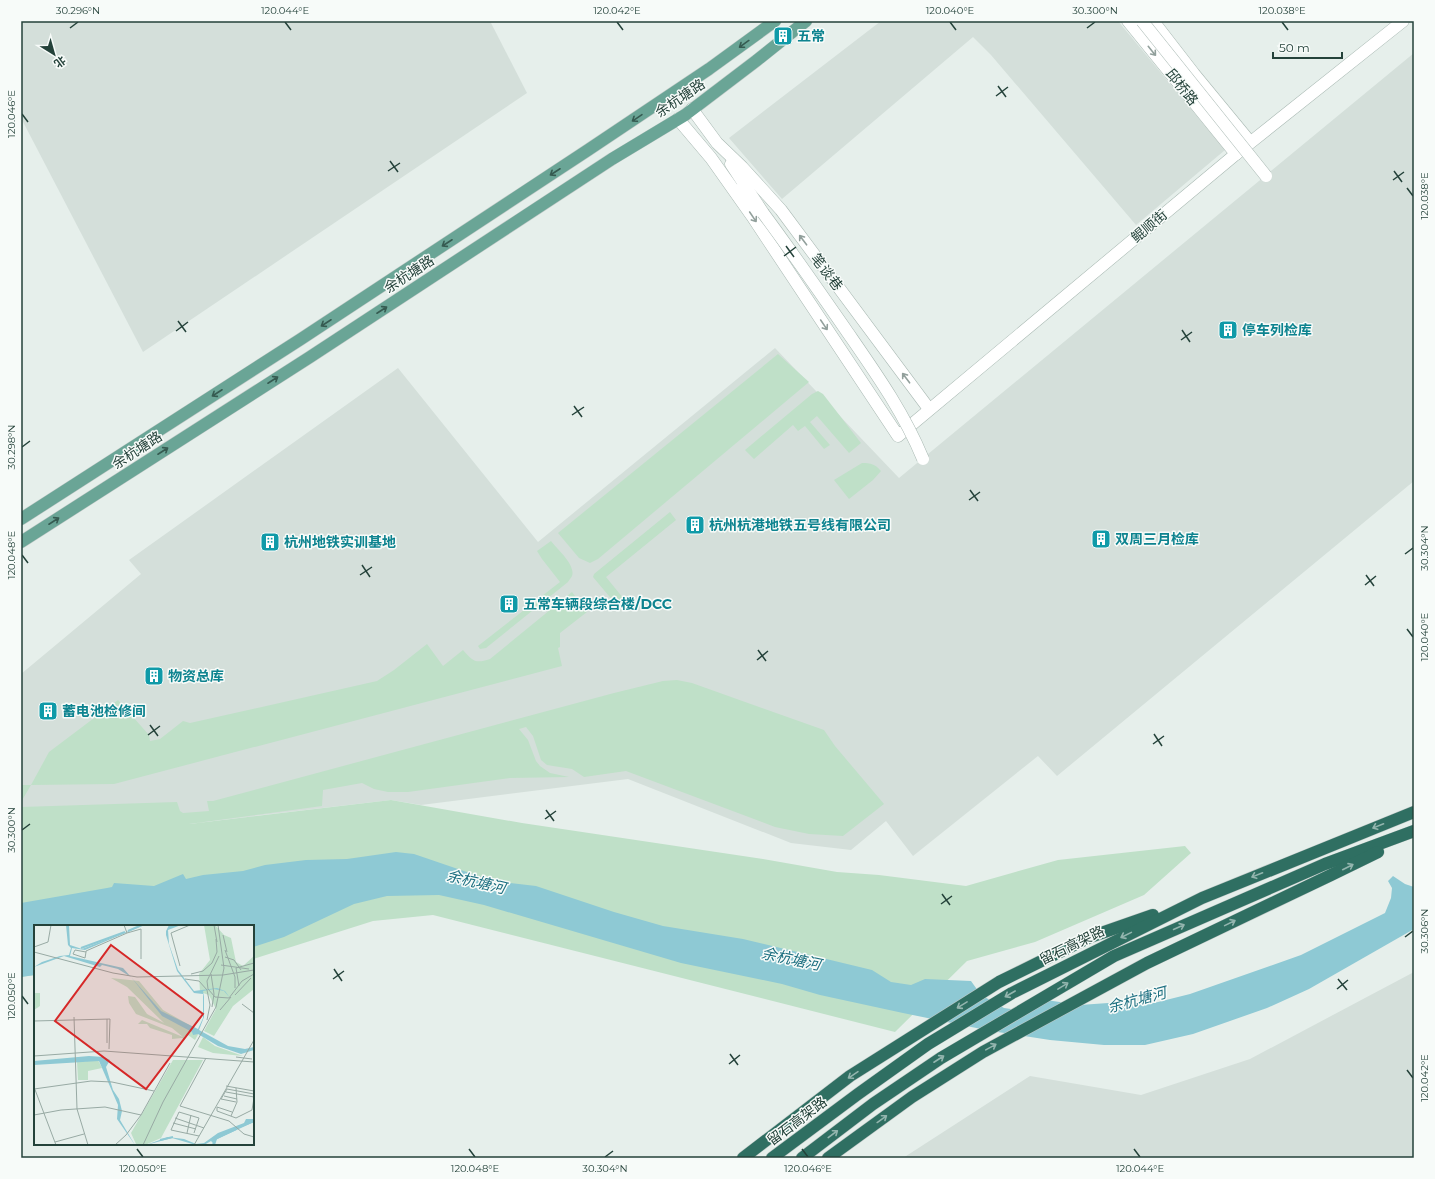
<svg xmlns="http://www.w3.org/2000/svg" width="1435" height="1179" font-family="Montserrat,'Noto Sans SC',sans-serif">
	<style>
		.built { fill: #d4dfda }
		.green { fill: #bfe0c8 }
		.water { fill: #8ec9d4 }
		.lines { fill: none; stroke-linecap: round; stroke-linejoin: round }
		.minor-casing { stroke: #a8b8b2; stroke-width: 13 }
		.major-casing { stroke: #c2cac8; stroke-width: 13 }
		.highway-casing { stroke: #c2cac8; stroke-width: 13 }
		.minor { stroke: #fff; stroke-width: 12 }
		.major { stroke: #6aa596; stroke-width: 12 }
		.highway { stroke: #2f6f62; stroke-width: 12 }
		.minor-bridge-casing { stroke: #a8b8b2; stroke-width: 13; stroke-linecap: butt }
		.minor-bridge { stroke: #fff; stroke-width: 12 }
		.oneway { stroke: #365b51 }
		.oneway2 { stroke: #92a09c }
		.oneway3 { stroke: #93b5ae }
		.ticks { fill: none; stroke: #24423a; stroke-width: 1.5 }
		.labels { text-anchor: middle; stroke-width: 3; stroke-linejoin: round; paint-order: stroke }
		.culture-label { font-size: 14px; font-weight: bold; fill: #0d838f; stroke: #f7fbf9; text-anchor: start }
		.street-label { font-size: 14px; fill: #24423a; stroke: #f7fbf9 }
		.water-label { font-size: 15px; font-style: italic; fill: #1c6f80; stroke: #f7fbf9 }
		.inset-river { fill: none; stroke: #8ec9d4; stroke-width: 2 }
		.inset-road { fill: none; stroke: #98aaa4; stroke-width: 1 }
		.view { fill: #d62828; fill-opacity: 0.15; stroke: #d62828; stroke-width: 2 }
		.inset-edge { fill: none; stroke: #24423a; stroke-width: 2 }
		.neatline { fill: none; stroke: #24423a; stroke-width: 1.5 }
		.ticks-label { font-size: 10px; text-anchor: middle; fill: #24423a }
	</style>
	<rect width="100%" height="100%" fill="#e6efeb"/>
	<g class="built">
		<path d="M21,21H490L527,93L143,352L21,118Z"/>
		<path d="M881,21H1118L1225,150L1136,225L991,55L973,37L782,199L729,138Z"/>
		<path d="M1414,53V481L1057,776L1038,756L913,856L886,821L851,850L791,843L628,779L421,805L391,800L136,830L21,854V674L141,574L129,560L398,368L538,542L775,348L899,478Z"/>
		<path d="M1414,972V1158H903L1030,1076L1141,1095L1250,1059Z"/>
	</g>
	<g class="green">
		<path d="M778,354L809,382L598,559L590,563L579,558L558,533Z"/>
		<path d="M818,391L823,394L861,443L849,453L817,416L810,422L830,445L824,449L805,426L798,431L793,425L754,459L745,450L812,394Z"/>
		<path d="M862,463C871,463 875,464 881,471L873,480L849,499L834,480Z"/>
		<path d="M670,512L676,520L606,577L632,609L614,602L593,577L594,574Z"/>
		<path d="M551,541C557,549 576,565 572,576C571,578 569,580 568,582L486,648L480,649L478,646L560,582L542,559L537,551Z"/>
		<path d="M572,592L587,612L560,633V647L558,648L562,666L114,784L31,785L21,802V785H31L49,752L118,700L149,735L150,741L160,739L183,721L190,723L377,681L394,670L427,644L443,666L463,650C473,661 475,664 490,659Z"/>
		<path d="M677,680L692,683L824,730L835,746L884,804L843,836L809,834L775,827L626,771L584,777L572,769L547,765L541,760L533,736L526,727L519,729L528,740L536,761L540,766L550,773L569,777L510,778L408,792H388L374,789L362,783L323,790L322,806L189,824L391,800L522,823L763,859L837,872L879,875L966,886L1058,860L1185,846L1191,853L1144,895L1035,942L967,961L895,1032L433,915L373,921L253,959V926H35V975L21,977V807L177,802L180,811L183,813L209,811L207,801H213L614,693L663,681Z"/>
	</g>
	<path class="water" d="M396,852L414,854L493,881L536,886L614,912L663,926L743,939L872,970L891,982L911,985L925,979L971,981L981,995L1004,1008L1026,1011L1046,1000L1080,1005L1122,1002L1154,1003L1190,994L1301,955L1385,913L1391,898L1392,888L1388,881L1393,876L1405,884L1414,887V929L1309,989L1267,1008L1193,1034L1145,1045H1104L1050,1040L991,1031L903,1013L820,995L782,984L681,963L484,905L439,895L387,896L354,904L284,937L253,947V926H35V975L21,977V903L107,888L112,887L114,883L154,886L183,874L186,879L203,875L243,871L265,865L306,860L347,859Z"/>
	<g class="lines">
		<defs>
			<g id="minor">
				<path d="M1128,21L1236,154"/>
				<path d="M1153,21L1194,74L1250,142"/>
				<path d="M692,109L717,143L742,167L781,210L929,409"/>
				<path d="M678,119L711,158L752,216L898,436L1236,154L1403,21"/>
				<path d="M731,164L763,213L741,189"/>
			</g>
			<g id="major">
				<path d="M21,519L301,339L588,150L709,69L775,21"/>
				<path d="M21,542L310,357L612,159L685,115L756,61L806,21"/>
			</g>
			<g id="highway">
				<path d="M743,1158L850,1076L999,982L1090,937L1153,915"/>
				<path d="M772,1158L858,1094L928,1044L1012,993L1202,898L1414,812"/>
				<path d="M802,1158L873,1104L941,1058L1114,956L1325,864L1414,831"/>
				<path d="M828,1158L912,1097L983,1052L1147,963L1331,875L1378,852"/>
			</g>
		</defs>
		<use href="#minor" class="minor-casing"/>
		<use href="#major" class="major-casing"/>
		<use href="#highway" class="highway-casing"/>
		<use href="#minor" class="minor"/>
		<use href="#major" class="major"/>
		<use href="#highway" class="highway"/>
		<defs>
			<g id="minor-bridge">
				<path d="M1142,21L1266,176"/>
				<path d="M763,213C792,252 819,291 846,330C875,372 903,411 923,459"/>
			</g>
		</defs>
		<use href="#minor-bridge" class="minor-bridge-casing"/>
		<use href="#minor-bridge" class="minor-bridge"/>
	</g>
	<defs><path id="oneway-shaft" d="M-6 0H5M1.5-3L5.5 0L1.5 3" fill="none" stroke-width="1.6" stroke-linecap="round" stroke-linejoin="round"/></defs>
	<g class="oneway">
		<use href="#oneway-shaft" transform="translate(744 44) rotate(144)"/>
		<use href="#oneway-shaft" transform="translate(637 118) rotate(146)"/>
		<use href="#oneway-shaft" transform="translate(555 172) rotate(147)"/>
		<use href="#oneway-shaft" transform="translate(447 243) rotate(147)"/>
		<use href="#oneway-shaft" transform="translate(382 310) rotate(-33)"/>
		<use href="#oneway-shaft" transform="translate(326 323) rotate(147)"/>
		<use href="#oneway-shaft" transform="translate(273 380) rotate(-33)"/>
		<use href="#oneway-shaft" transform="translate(217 393) rotate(147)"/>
		<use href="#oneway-shaft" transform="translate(163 451) rotate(-33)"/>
		<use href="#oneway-shaft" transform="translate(54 521) rotate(-33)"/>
	</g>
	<g class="oneway2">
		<use href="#oneway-shaft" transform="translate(1152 51) rotate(51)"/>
		<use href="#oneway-shaft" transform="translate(753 217) rotate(56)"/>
		<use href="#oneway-shaft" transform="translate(803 240) rotate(-127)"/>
		<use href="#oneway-shaft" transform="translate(824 325) rotate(56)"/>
		<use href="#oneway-shaft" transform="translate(906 378) rotate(-127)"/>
	</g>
	<g class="oneway3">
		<use href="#oneway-shaft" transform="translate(1378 826) rotate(158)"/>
		<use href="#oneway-shaft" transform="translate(1348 867) rotate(-27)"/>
		<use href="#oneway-shaft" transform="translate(1257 875) rotate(158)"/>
		<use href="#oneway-shaft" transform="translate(1230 923) rotate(-26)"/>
		<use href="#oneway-shaft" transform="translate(1179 927) rotate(-24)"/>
		<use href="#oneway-shaft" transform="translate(1126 935) rotate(154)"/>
		<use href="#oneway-shaft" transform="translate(1063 986) rotate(-31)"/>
		<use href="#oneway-shaft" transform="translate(1010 994) rotate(150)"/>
		<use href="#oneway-shaft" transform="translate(962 1005) rotate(148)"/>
		<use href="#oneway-shaft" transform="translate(991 1047) rotate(-29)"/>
		<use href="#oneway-shaft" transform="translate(939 1059) rotate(-33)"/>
		<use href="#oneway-shaft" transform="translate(853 1075) rotate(146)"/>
		<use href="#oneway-shaft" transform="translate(882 1119) rotate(-36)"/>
		<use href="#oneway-shaft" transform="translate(833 1134) rotate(-37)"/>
	</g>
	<path class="ticks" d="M285,22L291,30M617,22L623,30M950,22L956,30M1282,22L1288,30M70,28L78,22M1087,28L1095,22M998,86L1006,97M996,96L1008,87M22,114L28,122M390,161L398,172M388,171L400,163M1394,171L1402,182M1393,180L1404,172M1407,188L1413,196M786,246L794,257M784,256L796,247M178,321L186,332M1182,330L1190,342M176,331L188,322M1181,340L1192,332M574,406L582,417M572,415L584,407M22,447L30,441M970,490L978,501M969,500L980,492M1405,554L1413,548M22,555L28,563M362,565L370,577M360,575L372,567M1366,575L1374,586M1365,585L1376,576M1407,629L1413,637M758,650L766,661M757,660L768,651M150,725L158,736M1154,734L1162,746M148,735L160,726M1153,744L1164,736M546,810L554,821M545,819L556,811M22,830L30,824M942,894L950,905M941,904L952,896M1405,937L1413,931M334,969L342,981M333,979L344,971M1338,979L1347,990M1337,989L1348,980M22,996L28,1004M730,1054L738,1065M729,1064L740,1055M1407,1070L1413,1078M137,1149L143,1157M469,1149L475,1157M802,1149L808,1157M1134,1149L1140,1157M605,1157L613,1151"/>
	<defs>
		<symbol id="building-square" viewBox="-11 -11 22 22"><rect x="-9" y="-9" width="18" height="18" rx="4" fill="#0f9aa8" stroke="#f7fbf9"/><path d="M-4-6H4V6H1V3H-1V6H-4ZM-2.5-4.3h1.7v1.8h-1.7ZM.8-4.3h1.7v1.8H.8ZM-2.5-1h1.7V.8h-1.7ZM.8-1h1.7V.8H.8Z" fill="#fff"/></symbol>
	</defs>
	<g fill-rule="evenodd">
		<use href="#building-square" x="772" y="25" width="22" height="22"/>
		<use href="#building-square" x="1217" y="319" width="22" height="22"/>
		<use href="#building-square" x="684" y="514" width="22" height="22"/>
		<use href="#building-square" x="1090" y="528" width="22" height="22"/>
		<use href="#building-square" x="259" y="531" width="22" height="22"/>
		<use href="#building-square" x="498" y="593" width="22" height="22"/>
		<use href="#building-square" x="143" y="665" width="22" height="22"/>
		<use href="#building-square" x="37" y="700" width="22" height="22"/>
	</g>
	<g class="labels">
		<g class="culture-label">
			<text x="797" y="41">五常</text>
			<text x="1242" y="335">停车列检库</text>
			<text x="709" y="530">杭州杭港地铁五号线有限公司</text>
			<text x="1115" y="544">双周三月检库</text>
			<text x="284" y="547">杭州地铁实训基地</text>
			<text x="523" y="609">五常车辆段综合楼/DCC</text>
			<text x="168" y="681">物资总库</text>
			<text x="62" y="716">蓄电池检修间</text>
		</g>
		<g class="street-label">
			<text transform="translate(1182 87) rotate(51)" y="5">邱桥路</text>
			<text transform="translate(680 98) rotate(-34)" y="5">余杭塘路</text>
			<text transform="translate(1149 226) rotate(-40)" y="5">鲲顺街</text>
			<text transform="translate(827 272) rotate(53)" y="5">笔谈巷</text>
			<text transform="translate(409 274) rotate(-33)" y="5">余杭塘路</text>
			<text transform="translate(137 450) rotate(-33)" y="5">余杭塘路</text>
			<text transform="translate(1072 945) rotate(-26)" y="5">留石高架路</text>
			<text transform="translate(797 1121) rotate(-37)" y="5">留石高架路</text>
		</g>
		<g class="water-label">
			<text transform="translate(476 882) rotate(13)" y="5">余杭塘河</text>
			<text transform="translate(791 959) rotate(12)" y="5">余杭塘河</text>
			<text transform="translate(1137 1000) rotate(-15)" y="5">余杭塘河</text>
		</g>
	</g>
	<g transform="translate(34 925)">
		<rect width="220" height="220" fill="#e6efeb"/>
		<path d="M170,0H181L190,10L197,13L202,37L209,41L220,31V64L199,81L180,111L170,106L182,84L175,70L166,67L165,49L176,35ZM77,53L105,56L129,85L166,106L161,115L154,110L150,112L151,115L148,113L138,114V110L116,103L113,99H104L108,95L149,112L138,103L102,89L95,78L94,71L101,72L113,89L130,98L93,62ZM0,68H6V81L0,85ZM169,112L181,121L209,131L179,128L164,122ZM64,135L68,143L54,146V155H44L43,137ZM139,135H169L127,213L111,220L102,219L97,208Z" fill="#bfe0c8"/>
		<path d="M32,0H35L36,20L48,24L110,0L51,25L38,23L36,31L89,43L127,86L164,104L169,93V69L160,68L143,46L132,10V6L135,0H147L134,5L135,19L144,45L160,66L183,63L191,66L196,73L201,74L196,73L190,66L180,64L169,66L170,72V92L165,105L194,121L211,124L220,122V125L207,129L184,121L164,109L159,110L158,107L128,91L97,52L84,44L68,40L66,42L30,31L0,42L8,37L26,31L35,30L37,23L34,20ZM55,131L70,132L76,135L72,142L79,165L85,174L88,186L86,195L101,220L83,194L84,180L65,136L0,140V136ZM212,194H220V197L183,214L181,220L177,216L170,220H162L138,213L112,220L134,212L150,214L162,219L170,218L184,208L210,198Z" fill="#8ec9d4"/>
		<path class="inset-river" d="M94,6L108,0M47,23L91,7M205,202L220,196M126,215L139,212M179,220L181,214L202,204"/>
		<path class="inset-road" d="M90,0L93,8L107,4V34M180,0L183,17M189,10L193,27M0,22L14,17L17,0M191,25L201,52V63M0,27L79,48L103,52L189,50L220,45M52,27L41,25L39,29L51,33L52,27V26L93,8M185,31L173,56L174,64L181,72L195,73L208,56L220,49M191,32L200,35L207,45M187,40L215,44M146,41L137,8L156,0M157,49L169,46L178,38L183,27L182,14M177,49L180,69L178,82M151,54L165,56L173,65L176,80L173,95M205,61L202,43L220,38M201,70L217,53M208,79L220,88M186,85L197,72M40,92L43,184L54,220M73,94V118M0,96L76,94L75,124M0,131L70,126L220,137M202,132L218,134M172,133L146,181L195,196L210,209L220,212M192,161L220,166M0,162L22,220M0,164L57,156L78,157L120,166M192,167L220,172M190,171L203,174M187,174L193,164L220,169M187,174L202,177M183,182V186L202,193L218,185L220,173M183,182L198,187M0,190L27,185L71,182L107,190M197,191L203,177L202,163M141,193L170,203M139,198L162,204M153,208L157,190M160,208L165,193L145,187L137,205L165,211M21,217L50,209M81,220L92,210L107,190L136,138M109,220L129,177L182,82L190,43L184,0M160,220L220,115"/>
		<path class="view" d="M77,20L169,89L112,164L21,96Z"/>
		<rect width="220" height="220" class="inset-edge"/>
	</g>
	<rect width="1435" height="1179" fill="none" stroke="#f7fbf9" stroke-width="44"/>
	<g transform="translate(54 54) rotate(143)" stroke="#f7fbf9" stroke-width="3" paint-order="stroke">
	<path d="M0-3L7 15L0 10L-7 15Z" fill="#24423a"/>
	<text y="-6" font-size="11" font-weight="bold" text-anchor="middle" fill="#24423a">北</text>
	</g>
	<path d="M1273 52v6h69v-6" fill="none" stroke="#24423a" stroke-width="2"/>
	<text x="1279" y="52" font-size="12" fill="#24423a" stroke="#f7fbf9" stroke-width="3" paint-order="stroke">50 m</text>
	<rect x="22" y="22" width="1391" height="1135" class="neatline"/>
	<g class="ticks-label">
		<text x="78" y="14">30.296°N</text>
		<text x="285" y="14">120.044°E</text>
		<text x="617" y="14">120.042°E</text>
		<text x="950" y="14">120.040°E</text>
		<text x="1095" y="14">30.300°N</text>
		<text x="1282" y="14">120.038°E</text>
		<text transform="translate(11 114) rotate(-90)" y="4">120.046°E</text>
		<text transform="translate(1424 196) rotate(-90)" y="4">120.038°E</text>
		<text transform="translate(11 447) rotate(-90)" y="4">30.298°N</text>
		<text transform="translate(1424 548) rotate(-90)" y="4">30.304°N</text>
		<text transform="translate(11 555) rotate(-90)" y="4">120.048°E</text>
		<text transform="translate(1424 637) rotate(-90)" y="4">120.040°E</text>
		<text transform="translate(11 830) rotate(-90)" y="4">30.300°N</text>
		<text transform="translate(1424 931) rotate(-90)" y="4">30.306°N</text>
		<text transform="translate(11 996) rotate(-90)" y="4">120.050°E</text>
		<text transform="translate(1424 1078) rotate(-90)" y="4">120.042°E</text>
		<text x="143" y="1172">120.050°E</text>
		<text x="475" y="1172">120.048°E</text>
		<text x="605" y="1172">30.304°N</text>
		<text x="808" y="1172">120.046°E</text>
		<text x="1140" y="1172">120.044°E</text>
	</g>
</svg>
